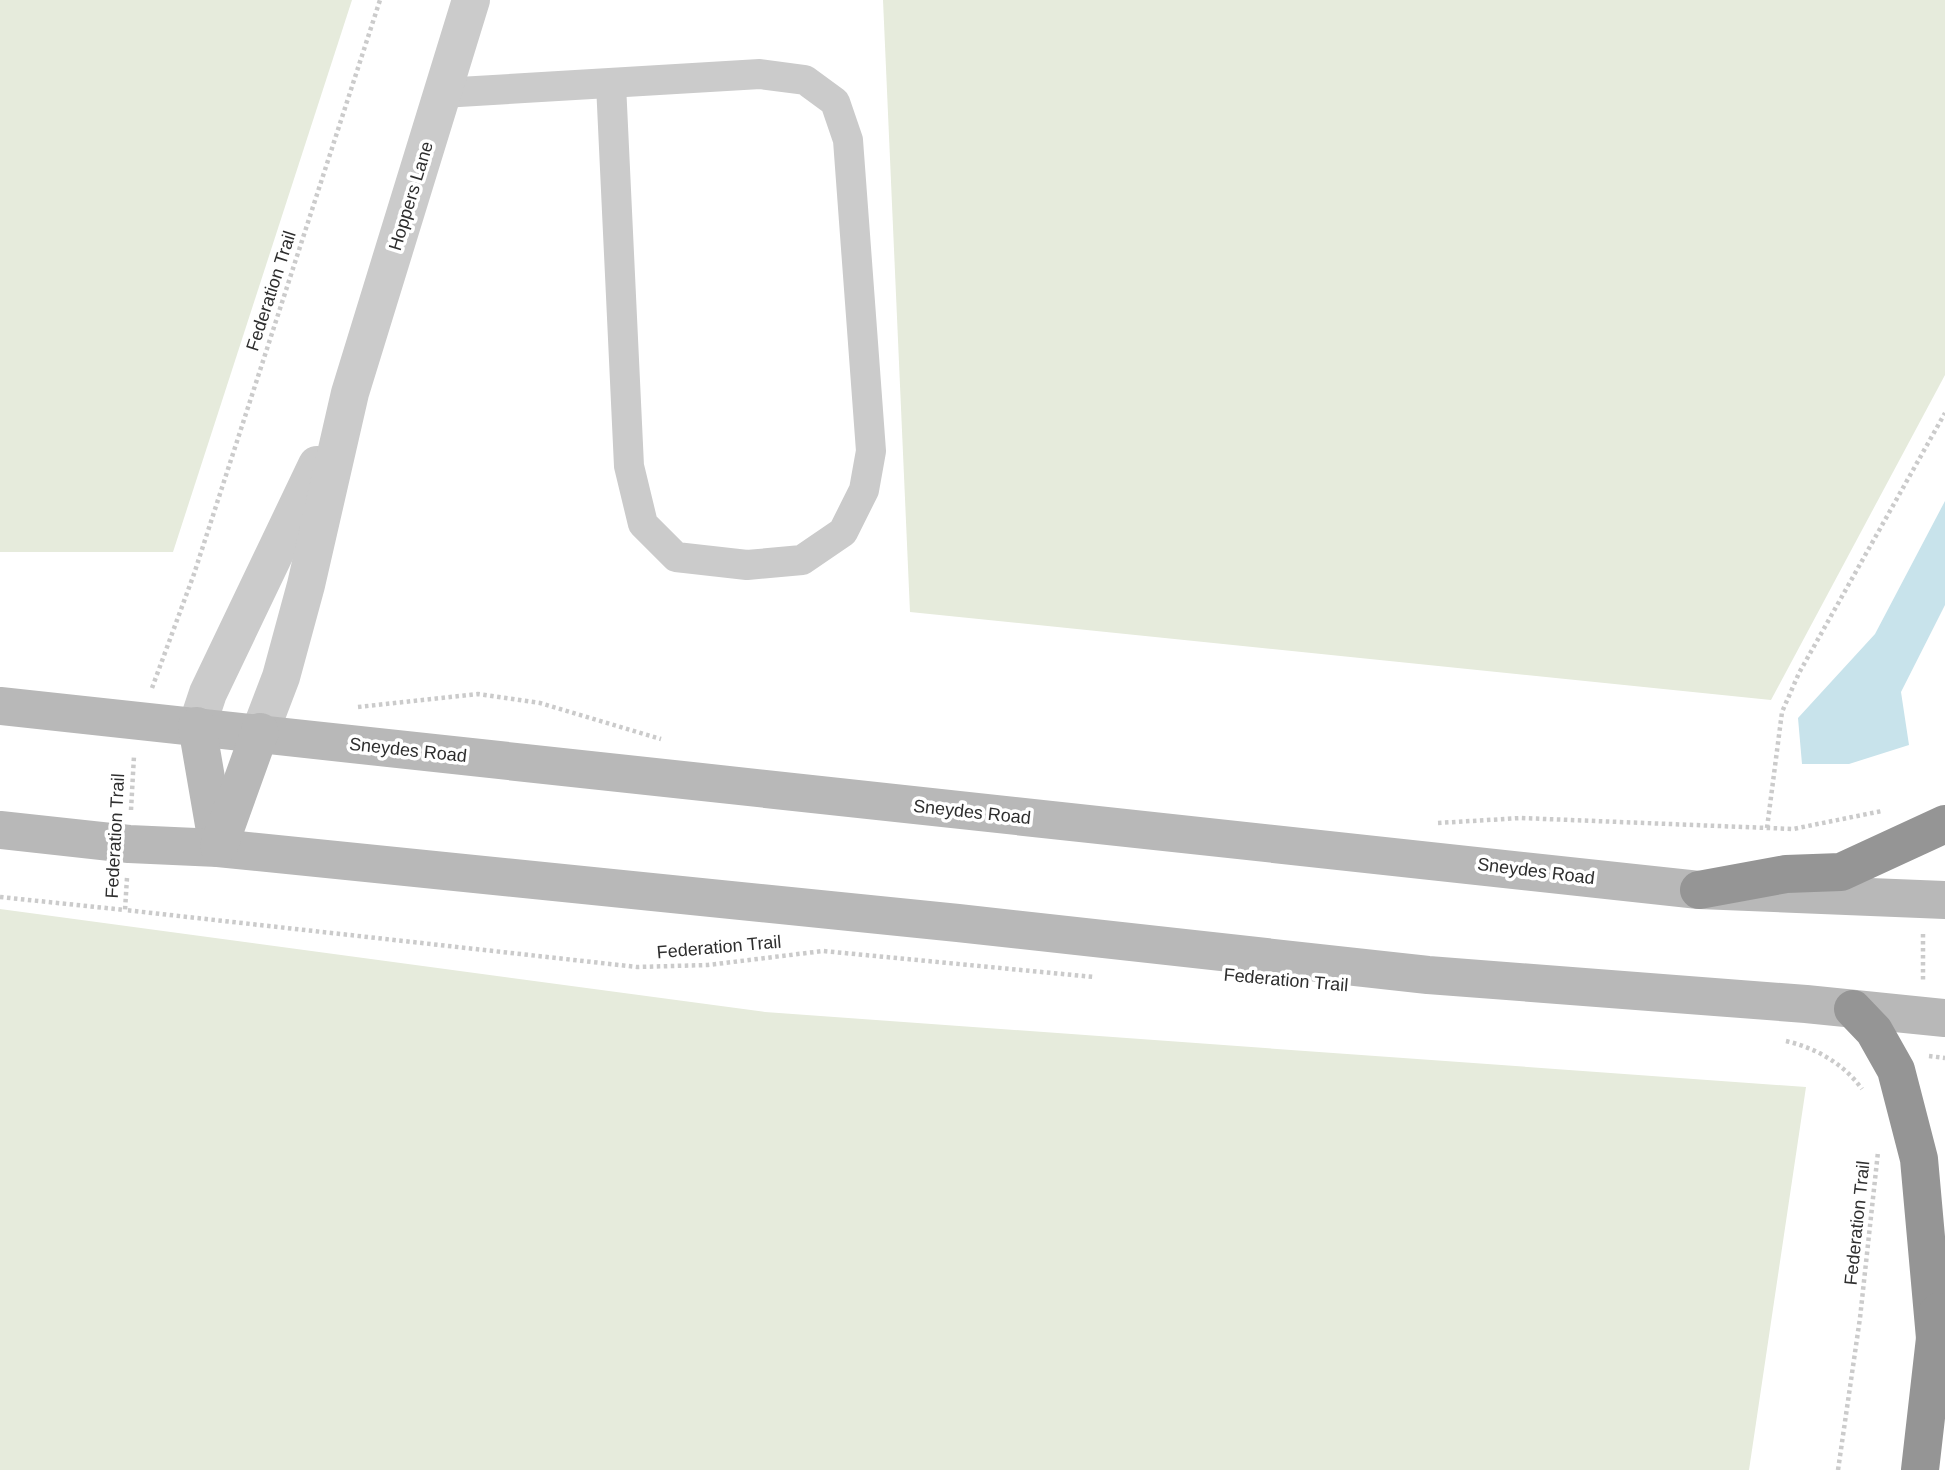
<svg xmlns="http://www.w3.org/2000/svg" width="1945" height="1470" font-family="Helvetica,sans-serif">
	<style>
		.green { fill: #e6ebdc }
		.water { fill: #c8e3eb }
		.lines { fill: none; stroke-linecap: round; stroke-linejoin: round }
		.path { stroke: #cbcbcb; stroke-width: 4.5; stroke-dasharray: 3.5 3.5; stroke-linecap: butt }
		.minor { stroke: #cbcbcb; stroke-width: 30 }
		.tertiary { stroke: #cbcbcb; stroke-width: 38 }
		.secondary { stroke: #b8b8b8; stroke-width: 38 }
		.motorway { stroke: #959595; stroke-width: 38 }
		.labels { text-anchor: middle; stroke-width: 7; stroke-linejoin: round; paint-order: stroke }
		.street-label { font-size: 18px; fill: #2e2e2e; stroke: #fff }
	</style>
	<rect width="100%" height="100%" fill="#fff"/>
	<g class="green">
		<path d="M0,0H352L173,552H0Z"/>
		<path d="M883,0H1945V375L1771,700L910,612Z"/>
		<path d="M0,909L765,1012L1806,1087L1749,1470H0Z"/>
	</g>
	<path class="water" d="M1945,501V605L1901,692L1909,745L1849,764H1802L1798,718L1875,634Z"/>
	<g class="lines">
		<g class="path">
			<path d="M152,688L194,574L380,0"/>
			<path d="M358,707L478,694L540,703L661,739"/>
			<path d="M131,810L134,756"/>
			<path d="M1438,823L1521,818L1793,829L1882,811"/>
			<path d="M1767,828L1782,712L1799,673L1945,413"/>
			<path d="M127,878L125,910L637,967L708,965L823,951L1094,977"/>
			<path d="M0,897L125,910"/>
			<path d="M1923,934V981"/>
			<path d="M1786,1041C1816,1048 1844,1064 1862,1089"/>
			<path d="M1929,1056L1945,1058"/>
			<path d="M1838,1470L1860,1318L1878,1152"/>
		</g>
		<path class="minor" d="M442,93L760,74L805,80L835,102L848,140L871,451L864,490L843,532L802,560L747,565L676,557L643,524L629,466L611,84"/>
		<g class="tertiary">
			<path d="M197,726L208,693L317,465"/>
			<path d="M260,732L281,677L306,585L350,393L471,0"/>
		</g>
		<g class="secondary">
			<path d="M0,706L1699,890L1945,900"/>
			<path d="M197,726L218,848"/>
			<path d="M0,830L129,844L218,848L958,923L1428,975L1806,1004L1945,1018"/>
			<path d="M219,846L260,732"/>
		</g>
		<g class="motorway">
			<path d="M1699,890L1786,874L1841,872L1945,824"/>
			<path d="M1853,1009L1874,1031L1896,1070L1919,1159L1935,1338"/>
			<path d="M1920,1470L1938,1312"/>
		</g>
	</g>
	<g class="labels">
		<g class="street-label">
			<text transform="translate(411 196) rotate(-73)" y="6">Hoppers Lane</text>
			<text transform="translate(271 291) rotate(-72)" y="6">Federation Trail</text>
			<text transform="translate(408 750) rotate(6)" y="6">Sneydes Road</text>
			<text transform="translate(972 812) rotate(6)" y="6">Sneydes Road</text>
			<text transform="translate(115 836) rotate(-87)" y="6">Federation Trail</text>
			<text transform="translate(1536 871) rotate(7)" y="6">Sneydes Road</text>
			<text transform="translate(719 947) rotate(-5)" y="6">Federation Trail</text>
			<text transform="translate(1286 980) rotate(5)" y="6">Federation Trail</text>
			<text transform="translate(1857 1223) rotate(-84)" y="6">Federation Trail</text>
		</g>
	</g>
</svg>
